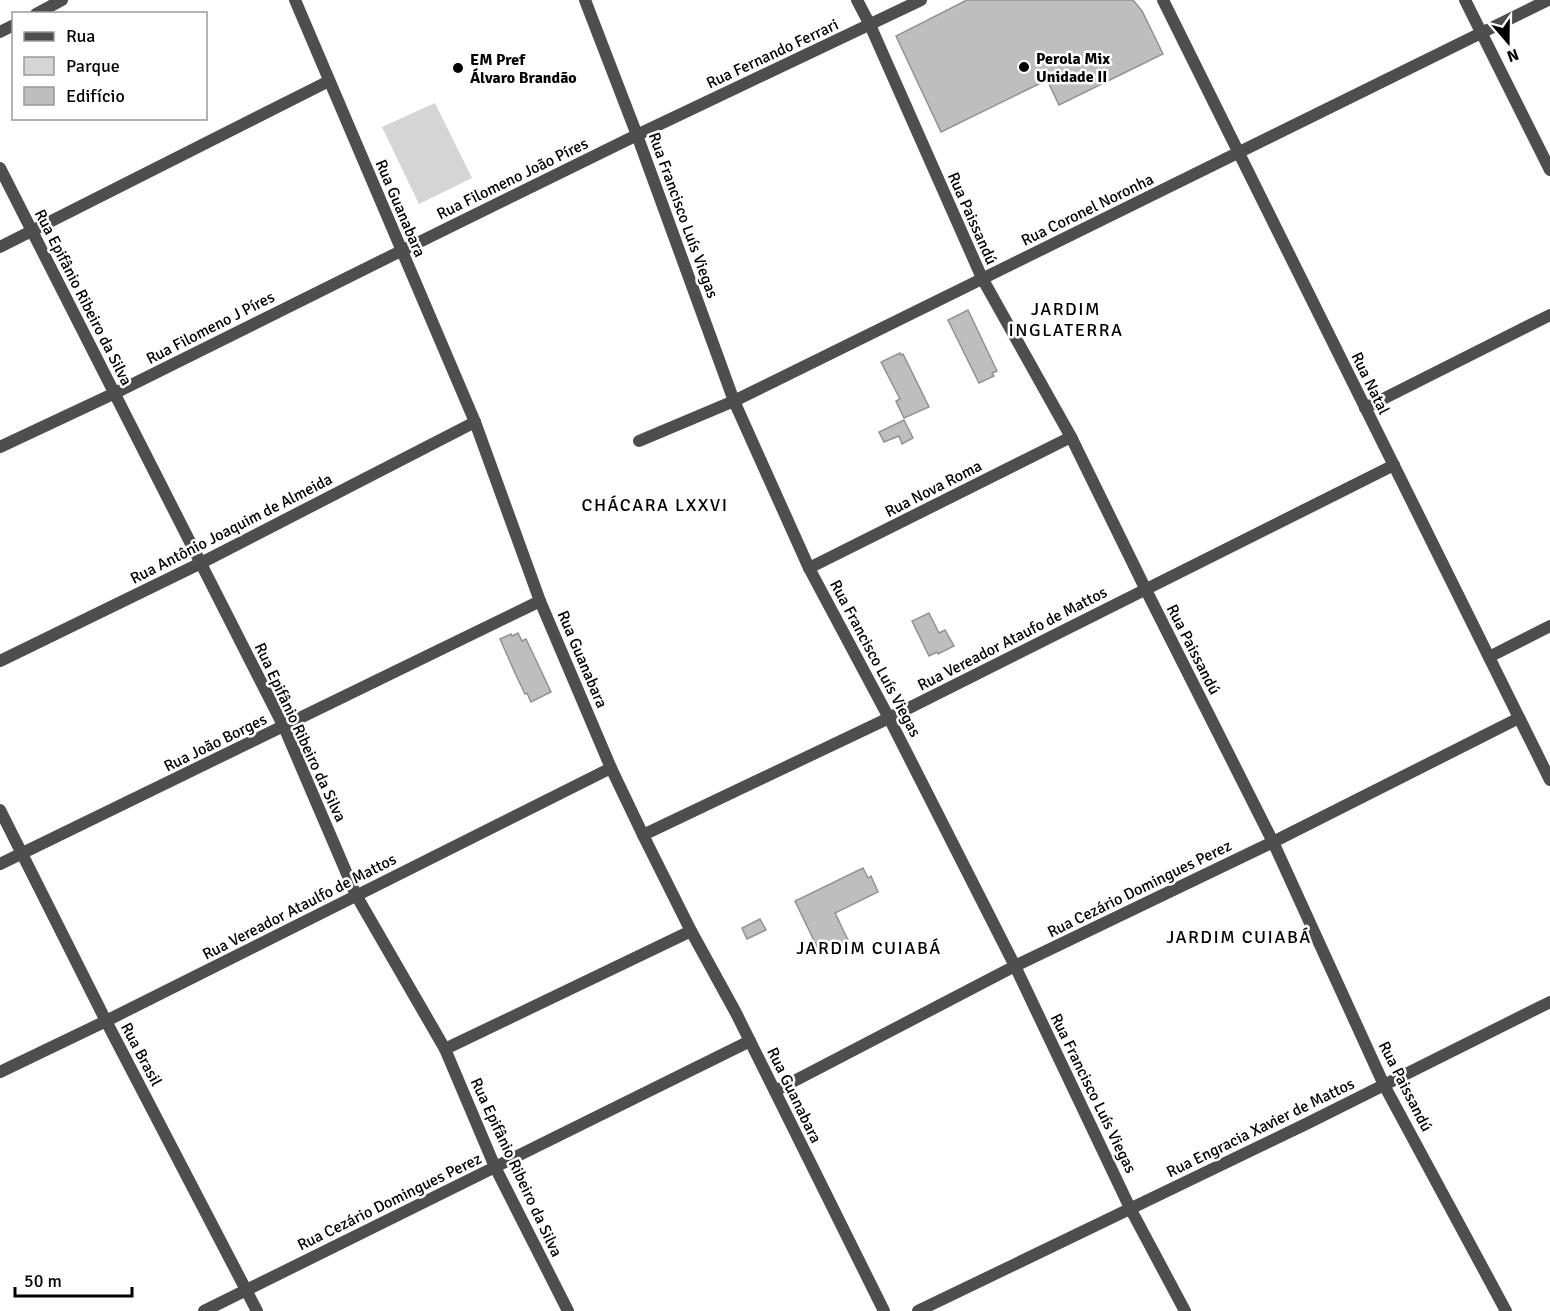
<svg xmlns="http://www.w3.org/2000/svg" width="1550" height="1311" font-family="Signika,sans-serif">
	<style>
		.green { fill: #d5d5d5 }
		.building { fill: #bebebe; stroke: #929292; stroke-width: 1.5 }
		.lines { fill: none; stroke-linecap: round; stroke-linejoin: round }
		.minor { stroke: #4e4e4e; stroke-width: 12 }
		.poi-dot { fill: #000; stroke: #fff; stroke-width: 2 }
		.labels { text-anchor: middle; stroke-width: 5; stroke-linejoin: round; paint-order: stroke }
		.street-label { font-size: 16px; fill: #000; stroke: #fff }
		.poi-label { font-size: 16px; font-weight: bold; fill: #000; stroke: #fff; text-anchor: start }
		.neighbourhood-label { font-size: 18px; letter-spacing: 1.5px; fill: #000; stroke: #fff }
	</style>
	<rect width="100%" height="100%" fill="#fff"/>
	<path class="green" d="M435,103L472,178L419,204L382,127Z"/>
	<g class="building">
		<path d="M967,0H1133L1142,11L1163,54L1059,105L1047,80L941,132L896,36Z"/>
		<path d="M968,310L997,371L992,373L994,376L979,383L948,320Z"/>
		<path d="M900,353L901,355L903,354L929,407L904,418L896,401L900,399L881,362Z"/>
		<path d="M904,420L913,438L902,444L899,436L884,442L879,432Z"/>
		<path d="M929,613L939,633L945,630L954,646L938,654L937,652L929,656L912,621Z"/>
		<path d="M518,633L522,641L526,639L551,692L531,702L527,693L525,694L515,673L500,639L511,634L512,636Z"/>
		<path d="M863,868L868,878L871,876L878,892L835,913L848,940L820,953L795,901Z"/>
		<path d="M760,919L766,930L747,939L742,928Z"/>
	</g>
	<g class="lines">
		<g class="minor">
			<path d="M295,0L475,422L540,601L611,768L643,835L691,931L736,1013L884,1311"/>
			<path d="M585,0L637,135L734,401L809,568L889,718L1015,966L1130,1208L1185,1311"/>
			<path d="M857,0L870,25L982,278L1071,437L1146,590L1273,842L1384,1085L1506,1311"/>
			<path d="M1163,0L1550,780"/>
			<path d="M1465,0L1550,170"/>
			<path d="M36,14L62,0"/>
			<path d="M0,32L14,25"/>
			<path d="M0,168L284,727L356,895L445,1049L495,1167L568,1311"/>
			<path d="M0,247L329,81"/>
			<path d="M1365,408L1550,315"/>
			<path d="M639,441L734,401L1548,0"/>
			<path d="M0,447L115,393L401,251L637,135L921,0"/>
			<path d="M809,568L1071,437"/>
			<path d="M1489,657L1550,626"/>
			<path d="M0,661L201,563L475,422"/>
			<path d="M0,810L106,1021L257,1311"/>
			<path d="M643,835L889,718L1394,465"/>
			<path d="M0,864L540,601"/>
			<path d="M445,1049L691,931"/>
			<path d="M0,1072L106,1021L611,768"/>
			<path d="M775,1091L1015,966L1273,842L1519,718"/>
			<path d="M204,1311L750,1041"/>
			<path d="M918,1311L1308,1123L1550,1002"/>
		</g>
	</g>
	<g class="poi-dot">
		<circle cx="1024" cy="67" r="6"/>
		<circle cx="458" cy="68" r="6"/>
	</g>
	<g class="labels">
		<g class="street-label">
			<text transform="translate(772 53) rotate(-25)" y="6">Rua Fernando Ferrari</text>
			<text transform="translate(512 178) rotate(-26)" y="6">Rua Filomeno João Píres</text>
			<text transform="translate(401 208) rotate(67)" y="6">Rua Guanabara</text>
			<text transform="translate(1087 209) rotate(-26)" y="6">Rua Coronel Noronha</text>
			<text transform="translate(684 215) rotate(70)" y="6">Rua Francisco Luís Viegas</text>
			<text transform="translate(973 218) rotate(66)" y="6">Rua Paissandú</text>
			<text transform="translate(84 297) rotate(63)" y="6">Rua Epifânio Ribeiro da Silva</text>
			<text transform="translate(210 327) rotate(-27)" y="6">Rua Filomeno J Píres</text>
			<text transform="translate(1371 383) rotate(64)" y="6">Rua Natal</text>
			<text transform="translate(933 488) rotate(-27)" y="6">Rua Nova Roma</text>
			<text transform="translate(231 528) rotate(-27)" y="6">Rua Antônio Joaquim de Almeida</text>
			<text transform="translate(1012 638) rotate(-27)" y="6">Rua Vereador Ataufo de Mattos</text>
			<text transform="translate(1194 649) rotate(63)" y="6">Rua Paissandú</text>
			<text transform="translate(876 658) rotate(62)" y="6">Rua Francisco Luís Viegas</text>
			<text transform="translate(583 659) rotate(67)" y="6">Rua Guanabara</text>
			<text transform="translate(301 732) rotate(65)" y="6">Rua Epifânio Ribeiro da Silva</text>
			<text transform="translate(215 742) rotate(-26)" y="6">Rua João Borges</text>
			<text transform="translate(1139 888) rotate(-26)" y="6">Rua Cezário Domingues Perez</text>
			<text transform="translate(299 906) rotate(-27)" y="6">Rua Vereador Ataulfo de Mattos</text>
			<text transform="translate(142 1054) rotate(62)" y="6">Rua Brasil</text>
			<text transform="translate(1406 1086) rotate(63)" y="6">Rua Paissandú</text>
			<text transform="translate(1094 1093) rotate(64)" y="6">Rua Francisco Luís Viegas</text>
			<text transform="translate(795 1095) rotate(64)" y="6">Rua Guanabara</text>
			<text transform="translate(1260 1127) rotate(-26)" y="6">Rua Engracia Xavier de Mattos</text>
			<text transform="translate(517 1167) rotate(65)" y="6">Rua Epifânio Ribeiro da Silva</text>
			<text transform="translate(389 1201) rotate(-26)" y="6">Rua Cezário Domingues Perez</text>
		</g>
		<g class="poi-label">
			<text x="1036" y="64">Perola Mix<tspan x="1036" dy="18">Unidade II</tspan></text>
			<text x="470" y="65">EM Pref<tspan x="470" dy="18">Álvaro Brandão</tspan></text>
		</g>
		<g class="neighbourhood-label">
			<text x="1066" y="315">JARDIM<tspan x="1066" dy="21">INGLATERRA</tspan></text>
			<text x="655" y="511">CHÁCARA LXXVI</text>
			<text x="1239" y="943">JARDIM CUIABÁ</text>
			<text x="869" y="954">JARDIM CUIABÁ</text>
		</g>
	</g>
	<rect x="12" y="12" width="195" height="108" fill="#ffffff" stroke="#999999" stroke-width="1.5"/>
	<rect x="24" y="32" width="30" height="9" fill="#4e4e4e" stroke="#999999" stroke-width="1.5"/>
	<text x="66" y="42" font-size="18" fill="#000000">Rua</text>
	<rect x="24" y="57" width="30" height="18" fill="#d5d5d5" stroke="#999999" stroke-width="1.5"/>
	<text x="66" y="72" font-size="18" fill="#000000">Parque</text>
	<rect x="24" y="87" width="30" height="18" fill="#bebebe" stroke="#999999" stroke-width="1.5"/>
	<text x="66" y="102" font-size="18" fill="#000000">Edifício</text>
	<g transform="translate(1508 42) rotate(160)" stroke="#ffffff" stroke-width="4.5" paint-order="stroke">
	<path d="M0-4.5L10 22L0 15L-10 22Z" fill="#000000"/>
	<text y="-9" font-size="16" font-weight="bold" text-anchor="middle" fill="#000000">N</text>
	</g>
	<path d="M15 1287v9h117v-9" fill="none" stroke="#000000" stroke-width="3"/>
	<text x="24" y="1287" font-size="18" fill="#000000" stroke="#ffffff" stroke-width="4.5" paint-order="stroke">50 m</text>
</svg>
